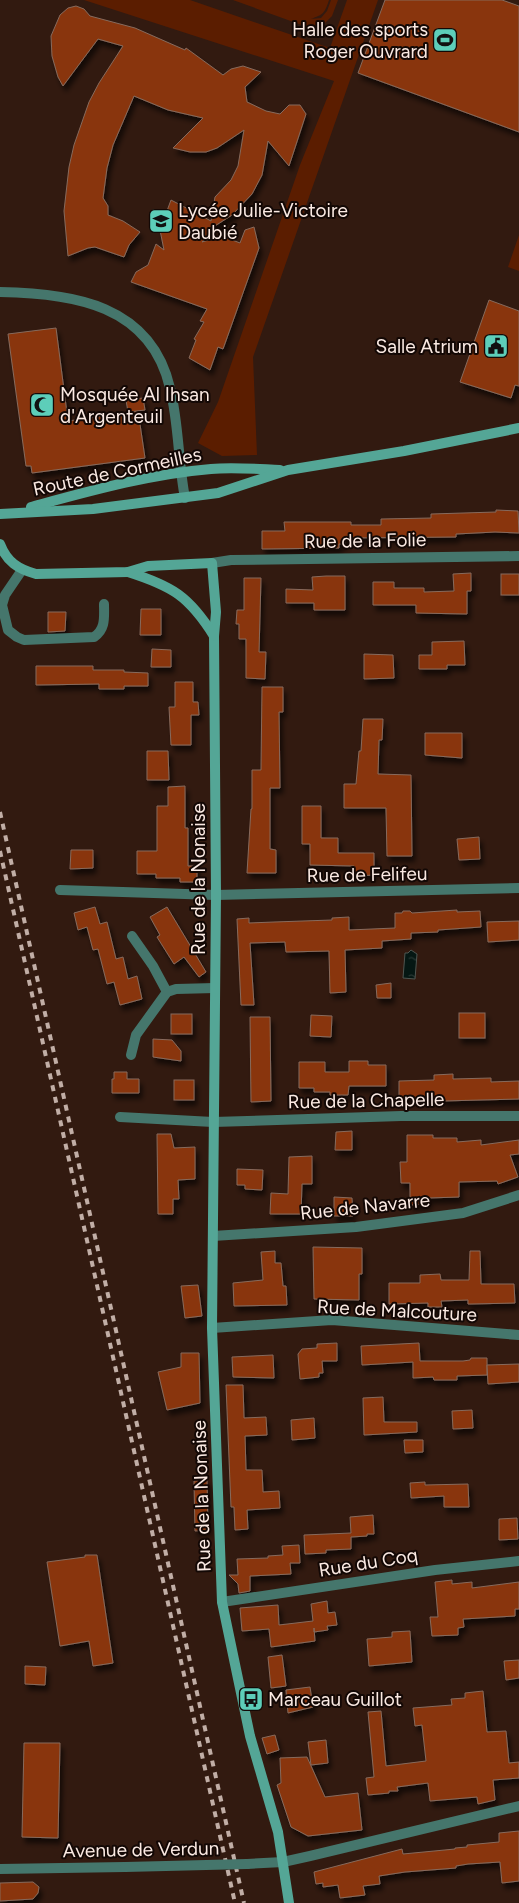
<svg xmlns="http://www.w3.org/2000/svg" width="519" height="1903" font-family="Figtree,sans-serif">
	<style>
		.green { fill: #5b1d00 }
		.water { fill: url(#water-ripples); stroke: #4f5651 }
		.building { fill: #89360a; stroke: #876a5d; filter: url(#shadow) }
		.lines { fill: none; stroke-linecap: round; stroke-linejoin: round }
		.minor { stroke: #45766c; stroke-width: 10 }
		.tertiary { stroke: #45766c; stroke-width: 10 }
		.secondary { stroke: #54a696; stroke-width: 10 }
		.rail { stroke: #c1aea6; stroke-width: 4; stroke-dasharray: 6 6; stroke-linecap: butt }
		.tertiary-bridge { stroke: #45766c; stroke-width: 10 }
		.labels { text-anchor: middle; stroke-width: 4; stroke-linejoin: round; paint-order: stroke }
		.poi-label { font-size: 19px; fill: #fbeae3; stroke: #130805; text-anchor: start }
		.street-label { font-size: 19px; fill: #fbeae3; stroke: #130805 }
	</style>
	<defs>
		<pattern id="water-ripples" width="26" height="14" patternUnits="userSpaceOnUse" patternTransform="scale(1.25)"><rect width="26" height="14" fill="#051713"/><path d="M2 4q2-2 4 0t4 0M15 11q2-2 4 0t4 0" fill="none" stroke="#2a3935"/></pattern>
		<filter id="shadow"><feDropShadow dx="3" dy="5.5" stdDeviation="2.5" flood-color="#0009"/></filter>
	</defs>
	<rect width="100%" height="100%" fill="#321a10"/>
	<g class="green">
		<path d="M84,0H190L330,48L347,0H378L253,357L257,455L222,456L198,443L218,402L300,165L334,81Z"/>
		<path d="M233,0H329C324,15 323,14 311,19L321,18L327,11L331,0H338L332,16L325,23L310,28Z"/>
		<path d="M519,235V271L508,267Z"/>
	</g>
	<path class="water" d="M411,950L417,954L415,979L403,978L405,953H408Z"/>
	<g class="building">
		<path d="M385,0H502L519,6V132L358,73Z"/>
		<path d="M76,6L84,9L90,16L135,28L185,50L186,48L223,75L231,69L243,66L261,72L245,87L247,102L266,111L280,114L289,105H300L306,114L289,166L268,141L262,175L252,194L232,215L207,231L212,233L202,242L222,236L240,243L245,230L254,227L259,248L223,349L218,347L210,370L189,358L196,340L194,339L204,322L200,321L207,309L131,282L136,272L148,265L156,244L164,250L160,230L171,200L211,221L215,197L231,180L238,166L244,130L217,148L206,152H190L173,148L203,118L168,110L134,96L113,145L107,168L103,198L108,206V215L123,221L140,232L129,245L124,257L95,247L88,248L68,256L64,211L69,167L74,145L89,102L99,83L123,46L98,39L63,86L58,77L52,56L51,36L60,15L68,8Z"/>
		<path d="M489,300L519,311V386L515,385L511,398L460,382Z"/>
		<path d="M56,328L68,421L138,411L145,458L32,473L31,466H26L8,334Z"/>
		<path d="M143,398L145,410L128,412L126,400Z"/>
		<path d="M496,510L518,511L519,533L495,532L456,534V537L345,538V544H339V548L262,549V531H285L284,522H351V525H381V519L431,518V514L496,512Z"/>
		<path d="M471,573V591H467V614L416,613V605H373V582H394V588H424V592L454,591L453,574Z"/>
		<rect x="501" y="574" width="18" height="21"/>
		<path d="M326,576H345V610H314V603H286V589L313,590L312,577Z"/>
		<path d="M244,578H261L259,652H266L265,679L246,678V639H239V624H236L237,610H244Z"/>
		<path d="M141,609H161V635H140Z"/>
		<path d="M48,612H66L65,631L48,632Z"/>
		<path d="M464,641L465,665H447V669H419V655H432V642Z"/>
		<path d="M152,649L171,650V667H151Z"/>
		<path d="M364,654L393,655L394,678L364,679Z"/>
		<path d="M36,666H93V670H124V672L148,673V686H124V689H99V684L36,685Z"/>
		<path d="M175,682H193V702H198L199,715H191V745H171L169,707H175Z"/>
		<path d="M262,687H283V712H279L280,788H270V849L276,850V873H247L251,809H252V770H261Z"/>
		<path d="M363,719H383L382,740H379L378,774L411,775L412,856H387L386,808H344V784H356L359,751H361Z"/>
		<path d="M425,733H462V758L425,755Z"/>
		<path d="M147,751H168L169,780H147Z"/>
		<path d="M185,786V828H188V866H197V882H180V878H156V874H137V851H157V806H168V787Z"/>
		<path d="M302,806H321V838H338V853H374V875L354,876V866L310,865V844H302Z"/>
		<path d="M479,837L480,859L459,860L457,839Z"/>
		<path d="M71,850H93V868L70,869Z"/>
		<path d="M95,907L100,924L107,922L116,959L123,957L128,979L137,976L142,999L120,1005L114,982L107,984L98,949L93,950L87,927L78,930L74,913Z"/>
		<path d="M167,907L206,972L199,977L184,957L174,964L157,937L160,935L150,917Z"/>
		<path d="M457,910V912L480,911L481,927L438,930V932L411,933V939L382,941V948L345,950L346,992L330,993L329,951L286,952L285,942L250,943L254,1005H241L237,919L249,918V923L274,922L332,920V918L349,917V930L395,928V913H402L403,911H410L412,913Z"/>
		<path d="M519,921V940L488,942L487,922Z"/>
		<path d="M391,983V998H377L376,985Z"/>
		<rect x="459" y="1013" width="26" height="25"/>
		<rect x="171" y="1014" width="21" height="20"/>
		<path d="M311,1015L332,1016L331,1037L310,1036Z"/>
		<path d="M250,1017H270L271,1101L251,1102Z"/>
		<path d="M153,1039L172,1040L181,1051V1061L153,1057Z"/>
		<path d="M349,1061H368V1065H386V1086H349L348,1095H330V1092H314V1088H299V1062H325V1072H349Z"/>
		<path d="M114,1072H127V1079H139V1093H112V1079H114Z"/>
		<path d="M453,1074V1079L491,1078V1082L519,1081V1099L442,1101V1098H399V1081L434,1080V1075Z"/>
		<rect x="174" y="1080" width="20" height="20"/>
		<path d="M352,1131V1150H335L336,1132Z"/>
		<path d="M157,1134H171L174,1148L195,1147V1179L178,1180L179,1199H173V1214H158Z"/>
		<path d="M407,1135H433V1138H457V1142L481,1140V1145L519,1140V1154L510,1155L518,1177L498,1184L497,1181L459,1182V1197L428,1198V1204L410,1205V1183H401L400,1162H407Z"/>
		<path d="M312,1156V1184H302L301,1214H270L271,1193L288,1194L289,1157Z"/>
		<path d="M237,1169L263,1170L262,1190L245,1189V1185H237Z"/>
		<path d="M334,1197L352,1198L353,1216H334Z"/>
		<path d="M313,1247L362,1248V1274H359V1300L314,1299Z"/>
		<path d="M275,1251V1263H281L283,1286H286L287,1305L234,1306L233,1283L263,1280L261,1252Z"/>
		<path d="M470,1251H480L481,1284H514L515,1303L471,1304H468V1300L441,1301L442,1307H428V1303L389,1304V1283H420V1275L440,1274L441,1280H469Z"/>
		<path d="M198,1285L202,1316L185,1318L181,1286Z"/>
		<path d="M337,1343V1361H322L323,1373H319V1377L300,1379L298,1354L302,1349L317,1348V1344Z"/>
		<path d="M419,1343L420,1361H463L470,1360L471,1358H487V1375L457,1376V1380H434L433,1377L413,1378V1362L362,1365L361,1346Z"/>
		<path d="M181,1353H199L200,1403L167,1410L158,1372L181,1367Z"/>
		<path d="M273,1355L274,1378L233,1377L232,1357Z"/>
		<path d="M519,1364V1382L488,1384L487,1365Z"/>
		<path d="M226,1385H243L244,1418L266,1417L267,1435L245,1436L246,1470H262L263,1492L279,1491L280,1508L247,1510L248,1529L235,1530L234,1507H231Z"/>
		<path d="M383,1397L384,1422H417V1432L364,1435L363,1398Z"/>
		<path d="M472,1410L473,1428L453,1429L452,1411Z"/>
		<path d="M314,1418L315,1438L292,1440L291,1420Z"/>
		<path d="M404,1440H423V1452L405,1453Z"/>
		<path d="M207,1480L208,1530L195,1531L194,1481Z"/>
		<path d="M425,1482V1485L468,1484L469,1507H444V1496L411,1498L410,1483Z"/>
		<path d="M373,1515L374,1534H367V1536L351,1537V1549L326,1550V1553L305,1554L304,1535L351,1533L350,1517Z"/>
		<path d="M517,1518L518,1539L499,1540V1519Z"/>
		<path d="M299,1545L300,1563H290L291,1574L250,1576V1591L239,1593L238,1584L229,1575H238L237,1559L268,1558V1556L283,1555L282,1546Z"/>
		<path d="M85,1555H97L113,1663L93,1666L89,1641L60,1646L47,1562L85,1557Z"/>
		<path d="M452,1580V1584L472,1582V1588L519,1582V1609H515V1616L463,1619L464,1627L458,1628V1635L432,1636L430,1617H438L435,1582Z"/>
		<path d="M327,1601L328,1613L335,1612L337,1625L327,1626L328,1630L314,1632V1628L315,1641L271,1647L269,1629L242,1631L240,1608L278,1605L279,1625L313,1621L311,1604Z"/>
		<path d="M410,1631L412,1662L369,1666L367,1639L392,1637V1632Z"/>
		<path d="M282,1655L286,1686L271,1688L268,1657Z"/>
		<path d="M519,1660V1678L506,1680L504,1661Z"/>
		<path d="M25,1666L46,1667L45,1685L25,1684Z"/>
		<path d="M310,1687L313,1707L288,1713L286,1690Z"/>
		<path d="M483,1691L487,1732L506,1731L509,1763L519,1762V1778L493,1780L495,1800L478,1804L477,1797L430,1801L428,1783L397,1787L398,1791H389V1793L368,1795L366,1778L374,1777L368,1712L381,1711L386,1766L426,1761L422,1725L415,1726L413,1708L452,1705L451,1699L465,1698V1693Z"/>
		<path d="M275,1735L279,1750L267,1754L262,1738Z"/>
		<path d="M326,1740L328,1763L311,1765L308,1742Z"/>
		<path d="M24,1743H60L58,1838L22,1837Z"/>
		<path d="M307,1757L325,1797L358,1793L362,1830L308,1836L291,1827L277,1785L281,1783L280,1758Z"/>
		<path d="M519,1831V1881L502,1883L500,1862L468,1864L456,1866V1868L405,1872L379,1876L380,1884L363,1886L365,1895L340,1898L338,1885L323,1887V1883L316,1884L314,1872L402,1849L403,1854L455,1849V1848L467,1847V1845L499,1842V1833Z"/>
		<path d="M33,1882L39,1887L38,1893L33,1899L0,1901V1883Z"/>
	</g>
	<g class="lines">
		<g class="minor">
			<path d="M0,292C73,293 151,305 170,388C179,424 178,462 185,498"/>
			<path d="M212,563L231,560L519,556"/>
			<path d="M22,570L5,595L2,605L8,630L17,637L24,640L94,637C106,629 104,617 104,604"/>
			<path d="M60,890L216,895L519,888"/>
			<path d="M132,936L153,966L167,992"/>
			<path d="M131,1055L136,1035L167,992L176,989L215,988"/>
			<path d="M120,1117L213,1122L401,1116H519"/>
			<path d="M213,1236L356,1227L463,1213L519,1195"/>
			<path d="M212,1328L332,1320L519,1335"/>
			<path d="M222,1602L435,1570L519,1561"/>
		</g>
		<g class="tertiary">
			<path d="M247,1864L283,1862L310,1856L519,1806"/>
			<path d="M0,1869L125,1867"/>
		</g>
		<g class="secondary">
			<path d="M31,507C90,491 150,474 211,469C233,467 257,469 280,470"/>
			<path d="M0,514L93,509L218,493L288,470L404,451L519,428"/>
			<path d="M0,544C7,562 18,569 36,574L128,572L148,566L212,563L216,612L214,636L216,895L212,1328L222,1602L250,1736L278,1832L289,1903"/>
			<path d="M128,572C172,586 189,596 214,636"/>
		</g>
		<g class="rail">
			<path d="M0,812L244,1903"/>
			<path d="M0,851L235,1903"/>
		</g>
		<path class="tertiary-bridge" d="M125,1867L247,1864"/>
	</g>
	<defs>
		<symbol id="stadium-square" viewBox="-11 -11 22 22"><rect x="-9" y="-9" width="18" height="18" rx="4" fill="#5dceb9" stroke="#130805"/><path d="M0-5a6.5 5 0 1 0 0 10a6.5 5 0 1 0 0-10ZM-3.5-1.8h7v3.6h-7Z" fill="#111"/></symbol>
		<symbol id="school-square" viewBox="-11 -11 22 22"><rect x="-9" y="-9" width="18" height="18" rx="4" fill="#5dceb9" stroke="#130805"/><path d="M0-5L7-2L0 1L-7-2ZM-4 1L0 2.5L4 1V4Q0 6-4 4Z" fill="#111"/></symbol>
		<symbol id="civic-square" viewBox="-11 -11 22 22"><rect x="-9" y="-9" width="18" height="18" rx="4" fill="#5dceb9" stroke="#130805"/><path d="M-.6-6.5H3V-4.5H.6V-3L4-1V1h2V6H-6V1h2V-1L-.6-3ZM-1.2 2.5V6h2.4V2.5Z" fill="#111"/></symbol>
		<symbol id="mosque-square" viewBox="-11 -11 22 22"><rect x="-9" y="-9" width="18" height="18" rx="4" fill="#5dceb9" stroke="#130805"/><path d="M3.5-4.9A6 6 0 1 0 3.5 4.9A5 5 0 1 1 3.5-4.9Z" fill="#111"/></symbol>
		<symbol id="bus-square" viewBox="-11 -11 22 22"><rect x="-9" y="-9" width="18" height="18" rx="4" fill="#5dceb9" stroke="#130805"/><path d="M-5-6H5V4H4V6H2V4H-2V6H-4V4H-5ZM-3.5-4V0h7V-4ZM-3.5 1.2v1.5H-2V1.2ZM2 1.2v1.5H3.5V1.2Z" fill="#111"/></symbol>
	</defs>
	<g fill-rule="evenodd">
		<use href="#stadium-square" x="431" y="26" width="28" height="28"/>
		<use href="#school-square" x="147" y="207" width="28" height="28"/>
		<use href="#civic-square" x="482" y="332" width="28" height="28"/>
		<use href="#mosque-square" x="28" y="391" width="28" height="28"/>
		<use href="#bus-square" x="237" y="1685" width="28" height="28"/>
	</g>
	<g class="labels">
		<g class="poi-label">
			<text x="428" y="36" text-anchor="end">Halle des sports<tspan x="428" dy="22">Roger Ouvrard</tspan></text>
			<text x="178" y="217">Lycée Julie-Victoire<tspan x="178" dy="22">Daubié</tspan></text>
			<text x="478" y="353" text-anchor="end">Salle Atrium</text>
			<text x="60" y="401">Mosquée Al Ihsan<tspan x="60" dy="22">d'Argenteuil</tspan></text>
			<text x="268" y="1706">Marceau Guillot</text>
		</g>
		<g class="street-label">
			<text transform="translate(117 471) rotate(-12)" y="7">Route de Cormeilles</text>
			<text transform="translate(365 540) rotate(-1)" y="7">Rue de la Folie</text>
			<text transform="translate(367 874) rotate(-1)" y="7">Rue de Felifeu</text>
			<text transform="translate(198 879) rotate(-90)" y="7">Rue de la Nonaise</text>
			<text transform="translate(366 1100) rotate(-1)" y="7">Rue de la Chapelle</text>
			<text transform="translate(365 1206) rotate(-6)" y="7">Rue de Navarre</text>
			<text transform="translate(397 1310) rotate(3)" y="7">Rue de Malcouture</text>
			<text transform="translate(201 1496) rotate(-92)" y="7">Rue de la Nonaise</text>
			<text transform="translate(368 1562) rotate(-9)" y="7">Rue du Coq</text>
			<text transform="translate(141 1849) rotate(-1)" y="7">Avenue de Verdun</text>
		</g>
	</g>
</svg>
